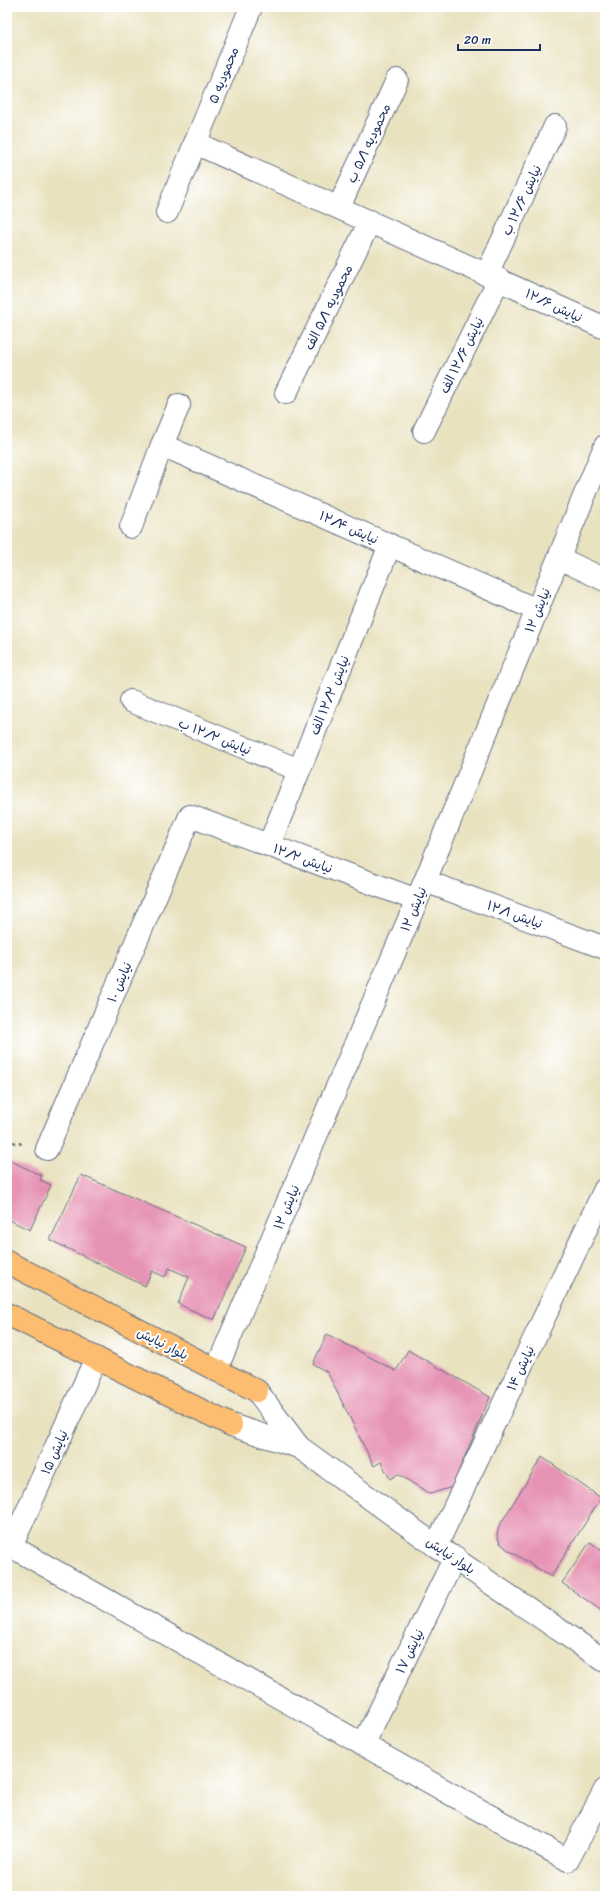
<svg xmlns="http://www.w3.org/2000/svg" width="612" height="1903" font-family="Sriracha,'Playpen Sans Arabic',sans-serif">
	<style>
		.building { fill: #e692b3 }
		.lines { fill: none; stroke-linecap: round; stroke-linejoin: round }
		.minor-casing { stroke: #636e80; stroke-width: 24 }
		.major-casing { stroke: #636e80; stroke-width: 24 }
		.path { stroke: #636e80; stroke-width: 2.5; stroke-dasharray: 3 3; stroke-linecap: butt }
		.minor { stroke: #fff; stroke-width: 22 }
		.major { stroke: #fcbd6f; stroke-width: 22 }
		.labels { text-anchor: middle; stroke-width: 4; stroke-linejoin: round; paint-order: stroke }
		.street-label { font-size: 13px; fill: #1b2f5e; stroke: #fff }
	</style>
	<rect width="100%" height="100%" fill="#fff"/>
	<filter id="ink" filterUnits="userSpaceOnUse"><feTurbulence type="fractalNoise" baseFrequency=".025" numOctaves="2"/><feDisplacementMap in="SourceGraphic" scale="8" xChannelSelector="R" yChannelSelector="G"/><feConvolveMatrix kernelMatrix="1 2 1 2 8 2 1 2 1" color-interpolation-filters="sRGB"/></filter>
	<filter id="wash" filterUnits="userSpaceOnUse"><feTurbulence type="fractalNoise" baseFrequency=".012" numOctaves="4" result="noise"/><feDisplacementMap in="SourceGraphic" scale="16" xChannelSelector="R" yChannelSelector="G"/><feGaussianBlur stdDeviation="0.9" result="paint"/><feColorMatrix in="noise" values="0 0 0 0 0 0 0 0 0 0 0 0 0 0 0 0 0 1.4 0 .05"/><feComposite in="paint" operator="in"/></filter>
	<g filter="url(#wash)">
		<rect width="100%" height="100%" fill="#e9e2bf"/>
		<g id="blocks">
			<g class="building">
				<path d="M7,1159L42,1176L40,1180L51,1185L30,1230L7,1219Z"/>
				<path d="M81,1175L246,1247L214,1320L178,1304L189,1277L169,1268L165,1277L152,1271L145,1286L50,1240Z"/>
				<path d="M327,1334L396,1371L408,1350L490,1397L452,1487L430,1494L398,1474L390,1479L381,1462L374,1466L327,1372L313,1364Z"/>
				<path d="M542,1457L601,1498L551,1577L507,1549L500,1543L497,1535L499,1526Z"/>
				<path d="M590,1542L605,1553V1613L562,1583Z"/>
			</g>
		</g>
	</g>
	<g filter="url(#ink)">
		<use href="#blocks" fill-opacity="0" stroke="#636e80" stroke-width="1"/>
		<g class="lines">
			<defs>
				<g id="minor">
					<path d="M195,143L605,328"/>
					<path d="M339,207L397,80"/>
					<path d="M167,212L251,7"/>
					<path d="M487,274L555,126"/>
					<path d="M286,393L370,221"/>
					<path d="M424,431L499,279"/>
					<path d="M162,445L537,610"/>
					<path d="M131,527L162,445L179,405"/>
					<path d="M559,558L605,580"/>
					<path d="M131,701L299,770"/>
					<path d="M269,845L390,545"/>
					<path d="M425,881L605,948"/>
					<path d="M47,1149L190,816L417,900"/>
					<path d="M216,1370L417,900L605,446"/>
					<path d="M257,1391L299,1447L436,1546L605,1661"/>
					<path d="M231,1425L299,1447"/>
					<path d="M7,1544L568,1860L605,1790"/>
					<path d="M436,1546L605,1189"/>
					<path d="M11,1547L96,1358"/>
					<path d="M363,1745L455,1557"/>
				</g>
				<g id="major">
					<path d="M7,1262L257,1391"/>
					<path d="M7,1314L231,1425"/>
				</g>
			</defs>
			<use href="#minor" class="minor-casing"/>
			<use href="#major" class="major-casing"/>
			<path class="path" d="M7,1141L23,1144"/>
			<use href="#minor" class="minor"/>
			<use href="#major" class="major"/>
		</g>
	</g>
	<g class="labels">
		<g class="street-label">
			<text transform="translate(223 75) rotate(-68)" y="5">۵ محمودیه</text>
			<text transform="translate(368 143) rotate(-65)" y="5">محمودیه ۵/۱ ب</text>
			<text transform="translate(521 200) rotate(-65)" y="5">نیایش ۱۲/۶ ب</text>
			<text transform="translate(554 305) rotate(25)" y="5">۱۲/۶ نیایش</text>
			<text transform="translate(328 307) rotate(-64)" y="5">محمودیه ۵/۱ الف</text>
			<text transform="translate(461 355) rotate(-64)" y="5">نیایش ۱۲/۶ الف</text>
			<text transform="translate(349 527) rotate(24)" y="5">۱۲/۴ نیایش</text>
			<text transform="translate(537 610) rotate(-68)" y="5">نیایش ۱۲</text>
			<text transform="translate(329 695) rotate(-68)" y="5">نیایش ۱۲/۲ الف</text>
			<text transform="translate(215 736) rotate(22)" y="5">نیایش ۱۲/۲ ب</text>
			<text transform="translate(303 858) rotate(20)" y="5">۱۲/۲ نیایش</text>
			<text transform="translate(413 909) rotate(-67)" y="5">نیایش ۱۲</text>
			<text transform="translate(515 914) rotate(20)" y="5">۱۲/۱ نیایش</text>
			<text transform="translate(119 982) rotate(-67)" y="5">نیایش ۱۰</text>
			<text transform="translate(286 1207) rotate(-67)" y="5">نیایش ۱۲</text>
			<text transform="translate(163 1343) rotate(27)" y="5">بلوار نیایش</text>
			<text transform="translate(520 1368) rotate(-65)" y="5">نیایش ۱۴</text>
			<text transform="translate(54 1452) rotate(-66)" y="5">۱۵ نیایش</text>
			<text transform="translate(451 1555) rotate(34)" y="5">بلوار نیایش</text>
			<text transform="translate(409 1651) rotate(-64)" y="5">۱۷ نیایش</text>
		</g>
	</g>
	<rect width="612" height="1903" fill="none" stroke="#fff" stroke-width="24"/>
	<path d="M458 44v6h82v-6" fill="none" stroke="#1b2f5e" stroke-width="2"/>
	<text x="464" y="44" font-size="12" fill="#1b2f5e" stroke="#ffffff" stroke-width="3" paint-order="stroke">20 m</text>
</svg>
